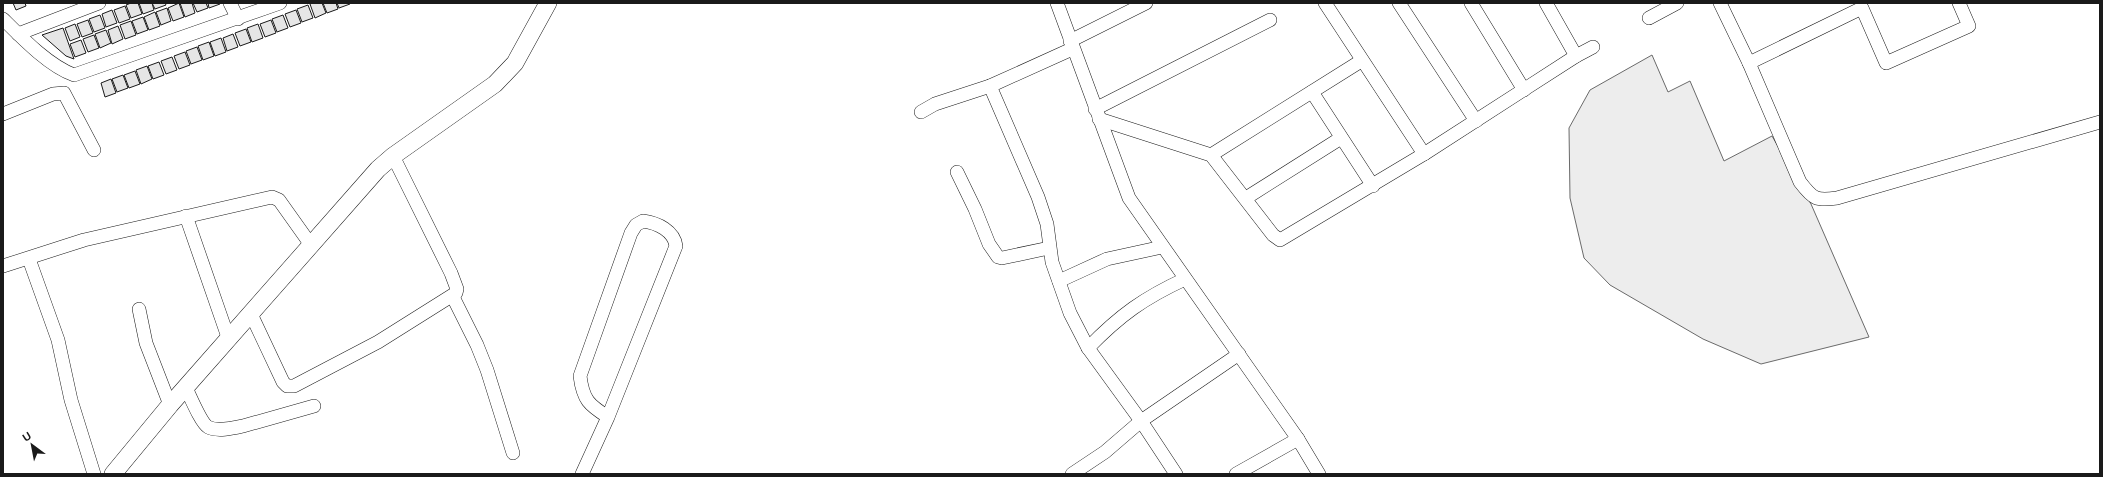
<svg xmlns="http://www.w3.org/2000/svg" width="2103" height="477" font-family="Helvetica,sans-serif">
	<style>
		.built { fill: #ededed; stroke: #6a6a6a }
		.building { fill: #e6e6e6; stroke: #1a1a1a }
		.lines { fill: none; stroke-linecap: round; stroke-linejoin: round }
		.minor-casing { stroke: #1a1a1a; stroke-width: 14 }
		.tertiary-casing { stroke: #1a1a1a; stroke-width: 18 }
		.minor { stroke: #fff; stroke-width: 13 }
		.tertiary { stroke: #fff; stroke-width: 17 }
	</style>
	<rect width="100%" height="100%" fill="#fff"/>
	<path class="built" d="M1652,55L1668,92L1690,81L1724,161L1772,136L1811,204L1869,337L1761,364L1703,339L1610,285L1584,258L1570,198L1569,128L1590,90Z"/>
	<g class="building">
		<path d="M13,3H25L26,6L16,10Z"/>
		<path d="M131,3H138L142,14L131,18L126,5Z"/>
		<path d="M139,3H152L154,10L143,14Z"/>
		<path d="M152,3H165L166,5L155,9Z"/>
		<path d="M179,3L184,17L173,21L168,8Z"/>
		<path d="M180,3H192L195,13L185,17Z"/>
		<path d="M193,3H206L208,8L197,12Z"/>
		<path d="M208,3H220V4L209,8Z"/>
		<path d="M313,3H322L326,13L315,18L310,4Z"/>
		<path d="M323,3H336L338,9L327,13Z"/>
		<path d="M337,3H350V4L339,8Z"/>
		<path d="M308,5L313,18L302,22L297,9Z"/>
		<path d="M125,6L130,19L119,23L114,10Z"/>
		<path d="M167,8L171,21L161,25L156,12Z"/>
		<path d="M112,10L117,23L106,27L102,14Z"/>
		<path d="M296,10L301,23L290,27L285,14Z"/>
		<path d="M155,12L160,26L149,30L144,17Z"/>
		<path d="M100,15L105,28L94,32L89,19Z"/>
		<path d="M283,15L288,28L277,32L272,19Z"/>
		<path d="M143,17L148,30L137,34L132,21Z"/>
		<path d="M88,20L93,33L82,37L77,24Z"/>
		<path d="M271,20L276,33L265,37L260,24Z"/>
		<path d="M131,21L136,35L125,39L120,25Z"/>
		<path d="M75,24L80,37L70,41L65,28Z"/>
		<path d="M258,24L263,38L252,42L247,28Z"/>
		<path d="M118,26L123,39L112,44L108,30Z"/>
		<path d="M63,28L74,59L66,56L42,35Z"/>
		<path d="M246,29L251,42L240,46L235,33Z"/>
		<path d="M106,30L111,43L100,48L95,34Z"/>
		<path d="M233,34L238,47L227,51L223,38Z"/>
		<path d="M94,35L99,48L88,52L83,39Z"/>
		<path d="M221,38L226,52L215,56L210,42Z"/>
		<path d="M81,40L86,53L75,57L70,44Z"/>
		<path d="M209,42L214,56L203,60L198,46Z"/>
		<path d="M197,47L202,60L191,64L186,51Z"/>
		<path d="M185,52L190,65L179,69L174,56Z"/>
		<path d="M172,57L177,70L166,74L161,61Z"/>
		<path d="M159,62L164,75L153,79L148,66Z"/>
		<path d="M147,66L152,79L141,84L136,70Z"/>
		<path d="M135,71L140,84L129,88L124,75Z"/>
		<path d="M123,75L128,88L117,92L112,79Z"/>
		<path d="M111,79L116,93L105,97L101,83Z"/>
	</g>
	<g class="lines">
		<defs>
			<g id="minor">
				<path d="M230,3L238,19"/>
				<path d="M1057,3L1129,198L1298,439L1319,474"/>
				<path d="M1325,3L1424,154"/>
				<path d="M1399,3L1476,121"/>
				<path d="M1471,3L1524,90"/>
				<path d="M1546,3L1576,56"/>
				<path d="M1720,3L1749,63L1800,182C1813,199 1816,201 1837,198L2100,122"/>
				<path d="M1649,18L1677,3"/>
				<path d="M3,19C22,38 49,66 74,75L280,3"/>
				<path d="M18,34L99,3"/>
				<path d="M1070,41L1146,3"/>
				<path d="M1749,63L1862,8L1886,63L1969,26L1959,3"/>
				<path d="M990,86L1038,197L1047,224L1052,262L1070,313L1088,348L1141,421L1176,474"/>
				<path d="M1312,92L1373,186"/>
				<path d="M1095,109L1270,20"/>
				<path d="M921,112L935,104L990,86L1072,49"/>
				<path d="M3,114L53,94L64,93L94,150"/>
				<path d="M1099,119L1211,155L1273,235L1280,240L1424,154L1576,56L1593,47"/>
				<path d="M1211,155L1361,61"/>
				<path d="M957,172L975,209L989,244L998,257L1002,258L1049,248"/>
				<path d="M1246,198L1341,138"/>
				<path d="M186,216L229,340"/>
				<path d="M29,259L58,340L71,400L94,474"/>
				<path d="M3,266L84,240L272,197L279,200L311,245"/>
				<path d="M1059,281L1107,259L1162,247"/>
				<path d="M453,297L477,345L487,370L513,453"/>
				<path d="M139,309L146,343L170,405"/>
				<path d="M251,314L283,382L287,386H294L378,342L456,293L457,289L451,273L393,156"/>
				<path d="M1088,348C1120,315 1144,298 1185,279"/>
				<path d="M186,388C190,396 201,423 208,427C217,432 234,428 243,426L314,406"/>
				<path d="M582,474L608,417L676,246C674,231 658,223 643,221L636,225L631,233L580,376C583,400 589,405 608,417"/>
				<path d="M1072,474L1105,452L1141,421L1239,354"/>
				<path d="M1236,474L1298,439"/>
			</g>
			<path id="tertiary" d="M113,474L170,405L378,169L393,156L495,84L515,63L548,3"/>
		</defs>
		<use href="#minor" class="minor-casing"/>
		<use href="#tertiary" class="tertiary-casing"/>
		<use href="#minor" class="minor"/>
		<use href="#tertiary" class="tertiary"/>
	</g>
	<rect width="2103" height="477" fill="none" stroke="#1a1a1a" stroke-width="8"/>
	<g transform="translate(32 445) rotate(328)" stroke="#ffffff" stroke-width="3" paint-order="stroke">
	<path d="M0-3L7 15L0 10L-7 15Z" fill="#1a1a1a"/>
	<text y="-6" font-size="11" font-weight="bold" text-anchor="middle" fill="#1a1a1a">U</text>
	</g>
</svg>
